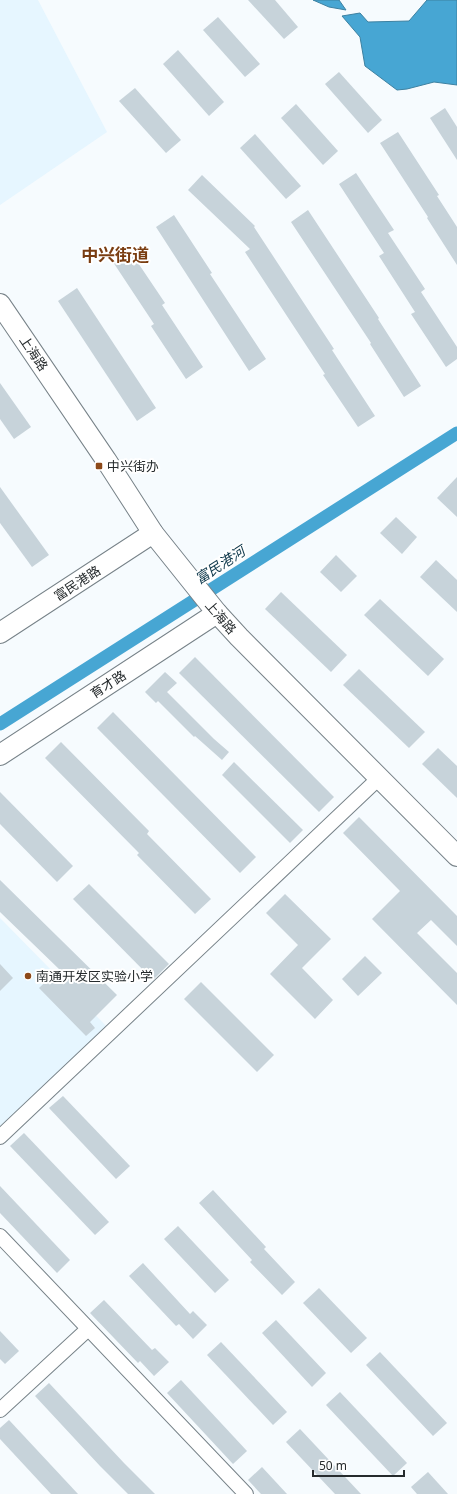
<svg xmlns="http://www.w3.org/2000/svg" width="457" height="1494" font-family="'Noto Sans','Noto Sans SC',sans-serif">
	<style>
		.built { fill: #e6f6ff }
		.water { fill: #47a6d3; stroke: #3d81a1 }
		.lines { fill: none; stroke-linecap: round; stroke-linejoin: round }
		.canal { stroke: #47a6d3; stroke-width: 13 }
		.building { fill: #c7d3da }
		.street-casing { stroke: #778288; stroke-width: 16 }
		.secondary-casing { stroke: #778288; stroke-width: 22 }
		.street { stroke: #fff; stroke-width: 14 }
		.secondary { stroke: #fff; stroke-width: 20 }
		.poi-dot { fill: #8c4919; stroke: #fff; stroke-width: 1.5 }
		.labels { text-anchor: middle; stroke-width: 4; stroke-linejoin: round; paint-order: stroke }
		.street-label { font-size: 13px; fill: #262b2d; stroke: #fff }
		.poi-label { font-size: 13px; fill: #262b2d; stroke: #fff; text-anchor: start }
		.water-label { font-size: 14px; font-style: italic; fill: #0c3649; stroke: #fff }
		.district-label { font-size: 17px; font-weight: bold; fill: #7a3d11; stroke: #fff }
	</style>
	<rect width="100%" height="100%" fill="#f6fbfe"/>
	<g class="built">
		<path d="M0,0H38L107,132L0,205Z"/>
		<path d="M0,918L113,1033L0,1141Z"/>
	</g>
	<g class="water">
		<path d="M313,0H339L346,10L329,7Z"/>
		<path d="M427,0H457V85L434,82L407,89L397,90L365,66L360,37L342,16L360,13L368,22L409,21Z"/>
	</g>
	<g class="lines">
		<path class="canal" d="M0,724L457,433"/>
	</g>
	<g class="building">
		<path d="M248,0H275L298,27L284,39Z"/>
		<path d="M218,17L260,64L245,77L203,30Z"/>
		<path d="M178,50L224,102L209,116L163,64Z"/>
		<path d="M339,72L382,120L368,133L325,84Z"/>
		<path d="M135,88L181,140L166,153L119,101Z"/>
		<path d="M296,104L338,151L323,165L281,118Z"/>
		<path d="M445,108L457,127V160L430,118Z"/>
		<path d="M398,132L439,195L437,196L457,227V265L427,218L428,217L380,143Z"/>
		<path d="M255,134L301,186L286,199L240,148Z"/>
		<path d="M356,173L394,230L388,233L425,289L421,292L457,347V359L446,367L411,314L415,312L379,256L384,253L339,184Z"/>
		<path d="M202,175L255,226L254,227L334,349L332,350L375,416L358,427L323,375L325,374L245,252L250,249L188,190Z"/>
		<path d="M308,210L379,318L378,319L421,386L404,397L370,344L371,343L291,222Z"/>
		<path d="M174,215L212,273L210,274L266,359L249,371L156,227Z"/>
		<path d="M130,251L165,303L162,305L203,367L186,379L151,326L154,324L113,262Z"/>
		<path d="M77,288L156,408L137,421L58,301Z"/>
		<path d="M0,383L31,427L14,439L0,419Z"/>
		<path d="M457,477V517L437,498Z"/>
		<path d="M0,487L49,555L32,567L0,523Z"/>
		<path d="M396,517L417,537L402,554L380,533Z"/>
		<path d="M336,555L357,576L341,592L320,572Z"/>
		<path d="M436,560L457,580V612L420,577Z"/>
		<path d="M281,592L347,655L331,672L265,609Z"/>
		<path d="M380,599L444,659L428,676L364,615Z"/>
		<path d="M195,657L334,797L319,812L179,673Z"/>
		<path d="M359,669L425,732L409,748L343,685Z"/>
		<path d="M165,672L177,683L167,692L214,739L229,752L222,760L195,736L194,737L158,701L156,703L145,692Z"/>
		<path d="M113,712L256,857L240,873L97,728Z"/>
		<path d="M61,742L149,831L147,834L211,899L195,914L137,855L139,853L45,758Z"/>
		<path d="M438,748L457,766V798L422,764Z"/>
		<path d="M234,762L303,830L290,843L222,775Z"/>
		<path d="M0,792L73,866L57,882L0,824Z"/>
		<path d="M359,817L457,916V946L431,920L417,933L457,973V1005L372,919L400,891L343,833Z"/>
		<path d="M0,880L117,995L90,1022L95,1028L86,1036L39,988L59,969L0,912Z"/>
		<path d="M89,884L169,964L153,980L73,899Z"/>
		<path d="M285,894L331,939L302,968L333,1000L315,1019L270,974L298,945L266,913Z"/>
		<path d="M365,956L382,973L358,996L342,979Z"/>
		<path d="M0,964L13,978L0,991Z"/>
		<path d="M201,982L274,1055L257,1072L184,999Z"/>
		<path d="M63,1096L130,1166L116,1179L49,1108Z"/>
		<path d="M24,1133L109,1222L95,1235L10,1146Z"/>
		<path d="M0,1186L70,1260L57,1273L0,1213Z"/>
		<path d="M213,1190L266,1247L264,1249L295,1282L282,1295L250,1262L252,1260L199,1203Z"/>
		<path d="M178,1226L229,1280L215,1293L164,1239Z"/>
		<path d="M143,1263L190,1314L193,1311L207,1325L193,1339L179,1324L176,1326L129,1276Z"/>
		<path d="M319,1288L367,1338L351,1353L303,1303Z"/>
		<path d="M104,1300L152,1350L155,1348L169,1362L154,1376L140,1361L138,1363L90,1313Z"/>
		<path d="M276,1320L326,1373L312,1387L262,1333Z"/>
		<path d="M0,1331L19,1351L5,1364L0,1359Z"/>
		<path d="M221,1342L287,1412L273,1425L207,1355Z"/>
		<path d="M380,1352L447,1423L433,1436L366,1365Z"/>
		<path d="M181,1380L247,1451L233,1464L167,1393Z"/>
		<path d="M49,1383L124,1463L155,1494H128L100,1466L35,1396Z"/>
		<path d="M340,1392L407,1463L393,1476L326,1405Z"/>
		<path d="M9,1420L78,1494H51L0,1439V1428Z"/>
		<path d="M300,1429L361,1494H335L286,1442Z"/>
		<path d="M262,1467L287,1494H261L248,1480Z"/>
		<path d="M428,1472L448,1494H417L411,1487Z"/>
	</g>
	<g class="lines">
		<defs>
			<g id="street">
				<path d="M0,1137L379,778"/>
				<path d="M0,1236L246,1494"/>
				<path d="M0,1410L88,1329"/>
			</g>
			<g id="secondary">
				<path d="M0,304L106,460L153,533L217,613L239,637L457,856"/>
				<path d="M0,633L153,533"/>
				<path d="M0,755L217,613"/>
			</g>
		</defs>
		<use href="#street" class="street-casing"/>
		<use href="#secondary" class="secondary-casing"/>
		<use href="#street" class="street"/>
		<use href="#secondary" class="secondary"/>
	</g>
	<g class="poi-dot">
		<rect x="95" y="462" width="8" height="8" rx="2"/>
		<circle cx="28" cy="976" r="4"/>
	</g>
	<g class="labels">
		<g class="street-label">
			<text transform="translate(34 353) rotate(56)" y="5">上海路</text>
			<text transform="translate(77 583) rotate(-33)" y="5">富民港路</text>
			<text transform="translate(221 617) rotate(49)" y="5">上海路</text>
			<text transform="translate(108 684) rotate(-33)" y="5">育才路</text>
		</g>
		<g class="poi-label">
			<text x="107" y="471">中兴街办</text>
			<text x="36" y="981">南通开发区实验小学</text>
		</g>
		<g class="water-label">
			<text transform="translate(220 565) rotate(-33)" y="5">富民港河</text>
		</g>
		<g class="district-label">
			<text x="115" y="261">中兴街道</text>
		</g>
	</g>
	<path d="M313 1470v6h91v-6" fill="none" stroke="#262b2d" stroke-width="2"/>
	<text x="319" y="1470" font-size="12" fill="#262b2d" stroke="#ffffff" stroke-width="3" paint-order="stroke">50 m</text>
</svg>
